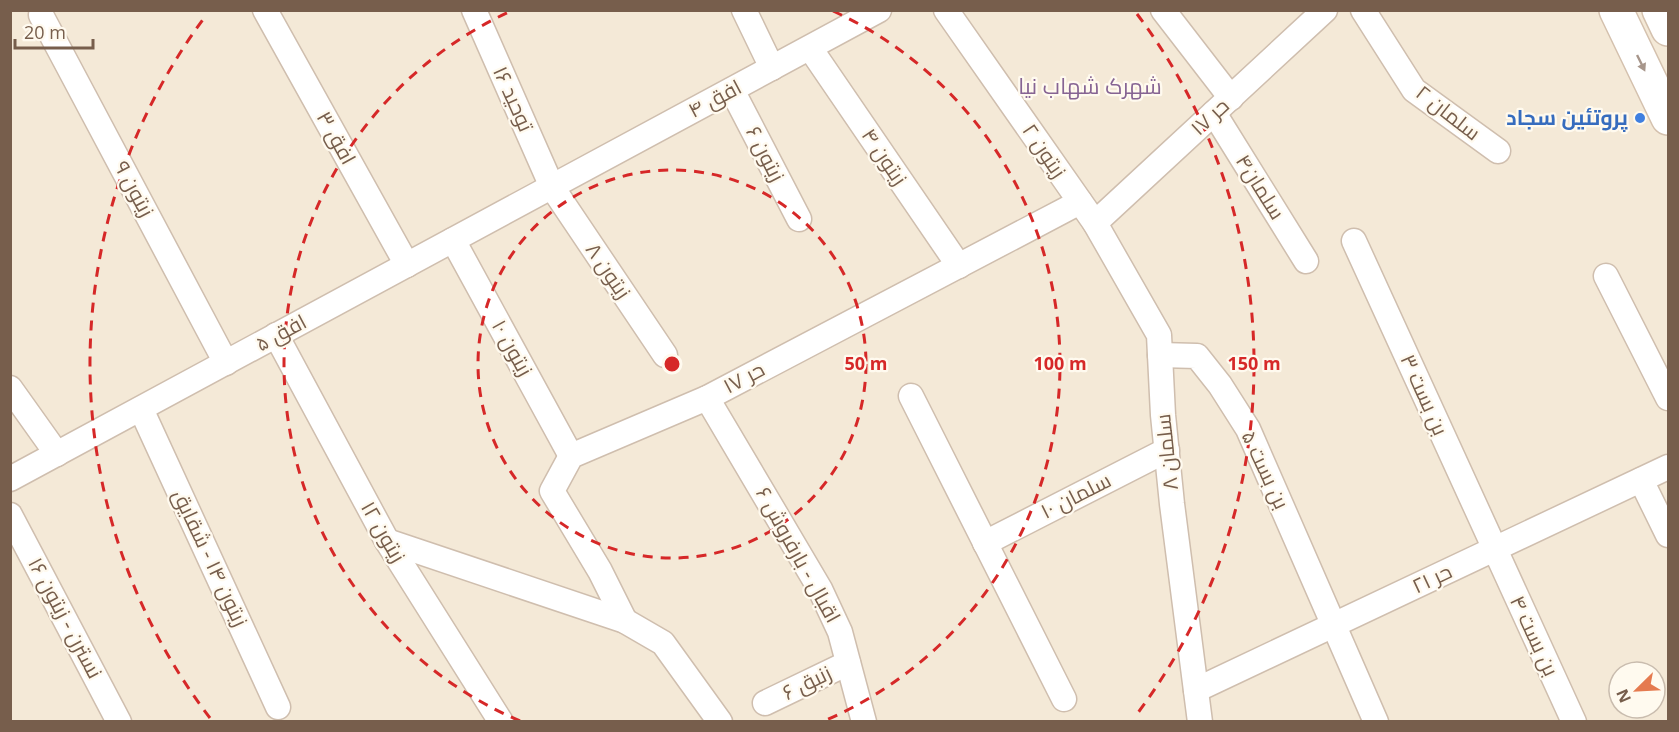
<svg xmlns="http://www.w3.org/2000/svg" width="1679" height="732" font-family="'Open Sans',Cairo,sans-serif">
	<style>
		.residential { fill: #f4e9d7; fill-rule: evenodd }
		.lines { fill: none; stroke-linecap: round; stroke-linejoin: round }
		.minor-casing { stroke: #cfbeae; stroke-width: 27 }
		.secondary-casing { stroke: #d4c1ae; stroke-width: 36 }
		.minor { stroke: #fff; stroke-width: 24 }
		.secondary { stroke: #fff; stroke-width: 33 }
		.oneway { fill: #a7968b }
		.ring { fill: none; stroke: #d62828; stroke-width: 3; stroke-dasharray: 10 8 }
		.shop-dot { fill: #3f7fe0; stroke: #fffaef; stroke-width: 2 }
		.labels { text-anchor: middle; stroke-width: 4.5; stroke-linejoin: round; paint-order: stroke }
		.street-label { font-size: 21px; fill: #775e4c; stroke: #fffaef }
		.shop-label { font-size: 21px; font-weight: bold; fill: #366cbe; stroke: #fffaef; text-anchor: end }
		.neighbourhood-label { font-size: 22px; fill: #866493; stroke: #fffaef }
		.centre { fill: #d62828; stroke: #fffaef; stroke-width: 3 }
		.ring-label { font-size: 18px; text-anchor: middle; font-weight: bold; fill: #d62828; stroke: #fffaef; stroke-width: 4.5; stroke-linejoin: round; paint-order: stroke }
	</style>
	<rect width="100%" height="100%" fill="#fcf6e9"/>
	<path class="residential" d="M10,11H1668V721H11ZM1619,672H1655V708H1619Z"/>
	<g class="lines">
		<defs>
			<g id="minor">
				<path d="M265,10L407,265"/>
				<path d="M474,10L552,187L665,355"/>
				<path d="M744,10L772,68"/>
				<path d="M946,10L1095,223L1159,335L1163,415L1172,504L1200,722"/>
				<path d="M1163,10L1231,98"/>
				<path d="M1363,10L1414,90L1498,151"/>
				<path d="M41,15L226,363"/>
				<path d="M810,48L959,266"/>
				<path d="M732,90L799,219"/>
				<path d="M1214,113L1306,261"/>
				<path d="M1095,223L1325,10"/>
				<path d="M453,240L571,456"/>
				<path d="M1354,241L1574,722"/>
				<path d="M1606,276L1668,398"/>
				<path d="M276,335L387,541L501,722"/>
				<path d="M1160,355L1197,356L1220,385L1248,429L1376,722"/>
				<path d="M10,388L57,454"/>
				<path d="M911,396L1064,699"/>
				<path d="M707,398L820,589L840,632L864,722"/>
				<path d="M141,409L278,707"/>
				<path d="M10,479L879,10"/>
				<path d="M1641,480L1668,535"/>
				<path d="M10,515L119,722"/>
				<path d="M387,541L625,621L663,643L720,722"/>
				<path d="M985,543L1167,450"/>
				<path d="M625,621L600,571L552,491L571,456L707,398L1080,202"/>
				<path d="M1196,690L1668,467"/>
				<path d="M765,703L848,663"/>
			</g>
			<g id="secondary">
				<path d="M1616,10L1668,118"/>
				<path d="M1659,10L1668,29"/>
			</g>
		</defs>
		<use href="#minor" class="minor-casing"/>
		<use href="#secondary" class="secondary-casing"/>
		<use href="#minor" class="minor"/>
		<use href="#secondary" class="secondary"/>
	</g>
	<defs><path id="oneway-solid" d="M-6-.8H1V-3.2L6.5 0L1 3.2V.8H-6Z" transform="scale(1.5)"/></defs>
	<use class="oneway" href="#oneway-solid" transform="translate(1641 63) rotate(64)"/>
	<g class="ring">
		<circle cx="672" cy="364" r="194"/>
		<path d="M520 721A388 388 0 0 1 511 11M833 11A388 388 0 0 1 824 721"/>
		<path d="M210 718A582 582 0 0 1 207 14M1137 14A582 582 0 0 1 1134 718"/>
	</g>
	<circle class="shop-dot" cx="1640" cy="118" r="6"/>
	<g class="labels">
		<g class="street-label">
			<text transform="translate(513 99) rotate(66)" y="7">توحید ۱۶</text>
			<text transform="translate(715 99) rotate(-28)" y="7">افق ۴</text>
			<text transform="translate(1448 113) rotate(38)" y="7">سلمان ۲</text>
			<text transform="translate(1210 117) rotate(-43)" y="7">حر ۱۷</text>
			<text transform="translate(336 138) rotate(61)" y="7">افق ۳</text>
			<text transform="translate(1044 151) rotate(56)" y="7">زیتون ۲</text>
			<text transform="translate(765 154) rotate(63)" y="7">زیتون ۶</text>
			<text transform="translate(884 157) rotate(56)" y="7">زیتون ۴</text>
			<text transform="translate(1260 187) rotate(58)" y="7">سلمان۴</text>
			<text transform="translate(134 189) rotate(62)" y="7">زیتون ۹</text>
			<text transform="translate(608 271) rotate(56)" y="7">زیتون ۸</text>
			<text transform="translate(281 333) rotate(-28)" y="7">افق ۵</text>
			<text transform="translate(512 348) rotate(61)" y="7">زیتون ۱۰</text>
			<text transform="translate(744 378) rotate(-28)" y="7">حر ۱۷</text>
			<text transform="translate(1424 395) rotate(66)" y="7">بن بست ۳</text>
			<text transform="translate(1167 452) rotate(-96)" y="7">سلمان ۸</text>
			<text transform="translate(1265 470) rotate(65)" y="7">بن بست ۵</text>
			<text transform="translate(1076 496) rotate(-27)" y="7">سلمان ۱۰</text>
			<text transform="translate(383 532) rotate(60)" y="7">زیتون ۱۲</text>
			<text transform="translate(798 555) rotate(61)" y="7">اقبال - بارفروش ۶</text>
			<text transform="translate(210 558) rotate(65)" y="7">زیتون ۱۴ - شقایق</text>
			<text transform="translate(1432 579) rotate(-25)" y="7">حر ۲۱</text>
			<text transform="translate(65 618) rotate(62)" y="7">نسترن - زیتون ۱۶</text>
			<text transform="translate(1534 636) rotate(65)" y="7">بن بست ۴</text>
			<text transform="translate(807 683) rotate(-26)" y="7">زنبق ۶</text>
		</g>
		<g class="shop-label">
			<text x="1628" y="125">پروتئین سجاد</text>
		</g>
		<g class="neighbourhood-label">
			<text x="1090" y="94">شهرک شهاب نیا</text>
		</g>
	</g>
	<circle cx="672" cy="364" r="9" class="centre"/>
	<g class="ring-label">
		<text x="866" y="370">50 m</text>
		<text x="1060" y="370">100 m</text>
		<text x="1254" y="370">150 m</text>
	</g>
	<rect width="1679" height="732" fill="none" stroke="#775e4c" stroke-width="24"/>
	<g transform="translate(1637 690) rotate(246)"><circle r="28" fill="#fffaef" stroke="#c9bcae" stroke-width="1.5"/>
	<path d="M0-4.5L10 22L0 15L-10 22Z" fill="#e57a4f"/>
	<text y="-9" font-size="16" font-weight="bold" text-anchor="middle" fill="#775e4c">N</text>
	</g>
	<path d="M15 39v9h78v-9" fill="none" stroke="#775e4c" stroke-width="3"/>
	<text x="24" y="39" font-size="18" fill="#775e4c" stroke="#fffaef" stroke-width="4.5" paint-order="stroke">20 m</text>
</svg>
